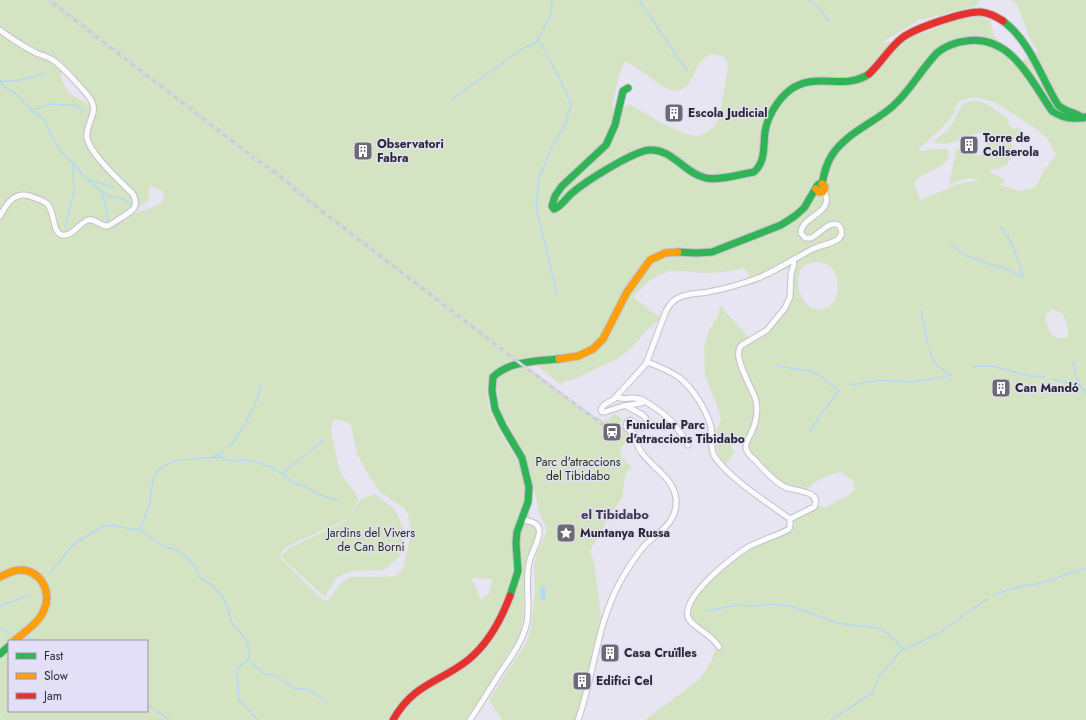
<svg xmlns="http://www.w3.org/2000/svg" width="1086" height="720" font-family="Jost,sans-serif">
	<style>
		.green { fill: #d4e3c1; fill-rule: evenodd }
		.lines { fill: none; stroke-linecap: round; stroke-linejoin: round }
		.stream { stroke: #b4d8f7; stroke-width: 1.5 }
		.canal { stroke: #b4d8f7; stroke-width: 5 }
		.street-casing { stroke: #c2c1cb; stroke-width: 7 }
		.fast-casing { stroke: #c2c1cb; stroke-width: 9 }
		.slow-casing { stroke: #c2c1cb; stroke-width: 9 }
		.jam-casing { stroke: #c2c1cb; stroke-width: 9 }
		.street { stroke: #fbfbfd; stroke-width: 5 }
		.fast { stroke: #30b455; stroke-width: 7 }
		.slow { stroke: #ff9f0a; stroke-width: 7 }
		.jam { stroke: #e5322d; stroke-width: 7 }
		.rail-casing { stroke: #cccccf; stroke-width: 3 }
		.rail { stroke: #e2dff7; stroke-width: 1.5; stroke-dasharray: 4.5; stroke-linecap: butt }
		.labels { text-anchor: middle; stroke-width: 3; stroke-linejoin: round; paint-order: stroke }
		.poi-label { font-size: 12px; font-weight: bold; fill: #2a2932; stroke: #e2dff7; text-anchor: start }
		.park-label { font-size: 12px; fill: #233008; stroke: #e2dff7 }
		.neighbourhood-label { font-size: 13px; font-weight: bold; fill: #3f3c4e; stroke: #e2dff7 }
	</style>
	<rect width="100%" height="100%" fill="#e6e5f1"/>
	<g class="green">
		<path d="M0,0H980L976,6L919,20L881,43L907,39L948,23L979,15L990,21L994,35L1016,65L1038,51L1030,39L1017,4L1011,0H1086V720H646V719L700,679L712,660L716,649L714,643L685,620L691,598L749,544L783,529L787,526L788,521L803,516L819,506L826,508L840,499L841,500L855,490L853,481L841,472C827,475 817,479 807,490C801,488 795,487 789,485C779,482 753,460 750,450C749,448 750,443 750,441H745L733,438L731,446L732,450L735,452L725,465C717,456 716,444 714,432L719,426L721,419L718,407L705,376L704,348L709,330L718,316L720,306L749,338L764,329L787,301L790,267L753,285L745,268C733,270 720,273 708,273C697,273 687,271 677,271C658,271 645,284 633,297L661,318L651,327H649C641,339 624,357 611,362C599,367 588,372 577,378C571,381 568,378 560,384L534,363L529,358L498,367L492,372L487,385V395L489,408L496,425L520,465L526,489L525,502L532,523L537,529V535L527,557L525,568L523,620L521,629L516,642L466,720H0ZM711,54L719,55L725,58L728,65L720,116L714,127L702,135L697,136L686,134L659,122L631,105H628L615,112H613C611,106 620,68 624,62H628L665,88L678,91L682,89L689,84L698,65L706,57ZM60,72C73,80 82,91 89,104C72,96 64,92 60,72ZM974,97L995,102L1036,129L1047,138L1056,155L1045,169L1037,184L1033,188L1020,191L999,185L1004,182L1005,180L989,171L991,169H996L1007,165L1013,154L1011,140L1012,138L1023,143L1025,141V134L1018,127L1015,130L1008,123L1009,120C998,112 975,91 962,106C957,112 955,120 951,126C946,132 938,137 933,143C939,143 947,144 953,142C965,139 976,128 989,136L986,149L979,156L957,148L949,184L950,185C959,179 969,176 979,180L958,184L920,200L914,184C915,183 916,181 917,179C926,170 954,167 948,149H929L922,152L919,148L940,130L951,118L959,101ZM150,186L162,191L164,197L162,203L151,208L135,213L134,211L149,200V195L148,191ZM813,262C834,261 840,276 837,295C836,300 833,304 828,307C806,320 788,281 804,266C806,264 810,263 813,262ZM1052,309C1055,310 1058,311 1061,313C1066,318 1071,332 1066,338H1057L1050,333L1045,317L1046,314ZM334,419L347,422L351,425L357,454L371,479L380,492L404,508L408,515L411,530L408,548L403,570L395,576L384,577H350C340,582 335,591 329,600H326L321,598L280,558L282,551L286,547L347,519L358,501L357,496L341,474L338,464L331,432L332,424ZM475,577C481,579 487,579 493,579L489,591L490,592L481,600C479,596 478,592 476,587C475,584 472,583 472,579ZM9,641H147V711H9Z"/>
		<path d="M521,365L593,420L597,416L604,422L606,419L608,421L614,413L622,419L619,423L621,425V427L629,434V438L620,450L623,459L628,464H630L631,469L627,471L625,476L622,498L613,510L590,551L594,563L602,624L576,720H502L489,700L526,643L531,628L535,590L534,565L537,553L546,533V527L540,514L528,462L502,413L498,401L497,377L499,375Z"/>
		<path d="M375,494L395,510L404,530L399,557L384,570L353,571L337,577L325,597L281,557L288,549L346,521L361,499Z"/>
	</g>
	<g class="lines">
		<g class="stream">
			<path d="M552,0L551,14L538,39L561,81L571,104L565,125L553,144L539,178L536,207L557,294"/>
			<path d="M639,0L687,71"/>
			<path d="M809,0L821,10L828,21"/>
			<path d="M0,81C16,82 30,79 45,73"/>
			<path d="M0,82L5,87L16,94L33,112L44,119L56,144L65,156L76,166L83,176L100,190L105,203L108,221"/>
			<path d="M451,100L523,48L536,43L537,40"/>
			<path d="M30,109C38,110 45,105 52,104C61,104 69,106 78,105L80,109L85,111"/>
			<path d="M89,180L114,187"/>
			<path d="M101,191L111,197H119L130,203"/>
			<path d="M65,227L74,191L73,163"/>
			<path d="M1001,227C1012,240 1018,259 1023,276"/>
			<path d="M948,242L965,255L986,263L1007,269L1023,277"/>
			<path d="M921,311L928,344"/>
			<path d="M930,349C931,363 941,368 951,375"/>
			<path d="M1073,363L1077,379L1080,385"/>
			<path d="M777,366L811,371L821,376L839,391L820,415L810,432"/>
			<path d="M973,367C992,362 1010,372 1029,376C1034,376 1040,377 1045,377"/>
			<path d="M1053,379L1080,386L1086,393"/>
			<path d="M851,385L880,380L910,382L933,379L951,375"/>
			<path d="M228,446L232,444L235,440C244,425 260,401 261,383"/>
			<path d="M213,457L224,452"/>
			<path d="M284,474L288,468L311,451L323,440"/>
			<path d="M140,530L165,547L174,549L187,557L195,567L199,577L213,586L224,599L232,623L247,641L250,654L247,661L238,668L237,674L239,700L258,720"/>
			<path d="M49,574L73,545L98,529L106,525L140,530L150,503L153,479L158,470L168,464L178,460L220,457L226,460L234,461L241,460L254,461L273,468L295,483L306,487L318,494L338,501"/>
			<path d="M993,595L1014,588L1041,583L1086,568"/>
			<path d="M0,606L30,595"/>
			<path d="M706,611L738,605L755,606L769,604L791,606L837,623L877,628L888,633L903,649"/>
			<path d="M0,628L8,632"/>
			<path d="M26,637L39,641"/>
			<path d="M248,660L264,674L276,676L293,688L305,689L310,690L326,701"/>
			<path d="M147,704L170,720"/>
			<path d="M831,720L872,693L880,674L893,661L900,651L938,634L987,599"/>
		</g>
		<path class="canal" d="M543,598V589"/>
		<defs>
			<g id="street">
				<path d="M0,30C11,39 23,46 36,53C42,55 48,57 53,60C61,65 86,92 91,100C99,113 85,124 87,138C90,154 121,182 133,194C140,208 131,211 121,218C117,220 113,224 108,226C100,227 96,218 88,220C79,223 72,237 62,235C52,232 55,213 48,205C45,201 40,200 35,198C17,189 8,201 0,216"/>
				<path d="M647,362C658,366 670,371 680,378C694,390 706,409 711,427C713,436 709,448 715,457C730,479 767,502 790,519"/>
				<path d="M616,397C625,401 634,395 643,400"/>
				<path d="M628,407L643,415L647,420L646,425L642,428L631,420L627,422L626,427L634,434"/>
				<path d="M688,445C675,422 666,414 643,400L642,403L623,406L605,412H602L601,409L604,405L614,399L646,364L666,311C669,305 672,301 678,298C688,293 698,294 708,292C725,289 742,284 758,278C778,270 796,257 815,248C822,245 832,244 838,239C844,235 842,224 834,224C826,224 818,235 811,238H805L801,233C801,215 836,214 824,191"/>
				<path d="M790,519L814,507C823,490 792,491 785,487C773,481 763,469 755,460C751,457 747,453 746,448C745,442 750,436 752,431C756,422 758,411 756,401C753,388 730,355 742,345L767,330L785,308L790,297L791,274L794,264L793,260"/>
				<path d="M719,647C713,635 691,627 688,617C682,596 734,555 750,546C761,540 780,535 789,529L790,526V519"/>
				<path d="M470,720C480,705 490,689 500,673C511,657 523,641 527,622C530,603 525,583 529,563C532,546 555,522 521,520"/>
				<path d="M578,720C595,672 597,619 624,575C630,565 637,554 645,545C659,532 678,522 676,499C673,472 639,463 635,437"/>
			</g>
			<g id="fast">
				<path d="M1003,21C1031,42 1040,76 1058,105C1065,112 1075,112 1083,118"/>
				<path d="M628,88L623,91L615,125L606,145L562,186L555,196L552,206L554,209C562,206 566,198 572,193C586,181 632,152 649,150C672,148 685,174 706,178C719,181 740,174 754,172C766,161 763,147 765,132C767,117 778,99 790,90C815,71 844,91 869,74"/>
				<path d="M822,184C824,174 826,164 832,155C846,133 874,123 893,106C910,91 920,71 936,54C943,47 956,42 966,41C1011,34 1031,81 1052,111C1062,118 1073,120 1085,117"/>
				<path d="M678,252L696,253L712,252L781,225L795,216L804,208L817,186L819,184H822"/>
				<path d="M510,596L518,571L516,543L517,532L528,502L529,487L522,458L503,426L495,409L492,391L493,377C509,361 537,361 559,359"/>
				<path d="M0,654L9,646"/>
			</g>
			<g id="slow">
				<path d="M816,189L819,192H823L825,187L822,184"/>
				<path d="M559,359L578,356L593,349L603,339L627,292L650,260L665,253L678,252"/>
				<path d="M0,577C6,574 13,570 20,570C41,570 52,592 44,610C39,623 24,632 14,641"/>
			</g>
			<g id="jam">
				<path d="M869,74C881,63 889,48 902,38C915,28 965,11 981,12C989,13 997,17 1003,21"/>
				<path d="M393,720C414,683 439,683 468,660C489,643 501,620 510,596"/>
			</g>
		</defs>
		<use href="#street" class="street-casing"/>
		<use href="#fast" class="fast-casing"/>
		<use href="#slow" class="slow-casing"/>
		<use href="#jam" class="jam-casing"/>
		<use href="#street" class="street"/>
		<use href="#fast" class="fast"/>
		<use href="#slow" class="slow"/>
		<use href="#jam" class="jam"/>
		<defs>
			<g id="rail">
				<path d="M49,0L258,161"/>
				<path d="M254,158L275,172L319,209L517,361L610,430"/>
			</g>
		</defs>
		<use href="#rail" class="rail-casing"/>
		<use href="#rail" class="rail"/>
	</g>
	<defs>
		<symbol id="building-square" viewBox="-11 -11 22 22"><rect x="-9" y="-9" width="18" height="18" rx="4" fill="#6c6b75" stroke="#e2dff7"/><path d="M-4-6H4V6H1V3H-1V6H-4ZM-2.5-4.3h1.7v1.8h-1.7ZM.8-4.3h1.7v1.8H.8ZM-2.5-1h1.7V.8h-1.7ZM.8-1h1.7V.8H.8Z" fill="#fff"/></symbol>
		<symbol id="station-square" viewBox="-11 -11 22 22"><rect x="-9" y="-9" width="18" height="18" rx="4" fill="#6c6b75" stroke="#e2dff7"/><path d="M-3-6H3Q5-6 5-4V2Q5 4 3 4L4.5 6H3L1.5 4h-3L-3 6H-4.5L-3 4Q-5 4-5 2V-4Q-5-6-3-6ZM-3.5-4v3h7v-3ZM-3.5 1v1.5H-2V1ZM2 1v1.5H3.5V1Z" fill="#fff"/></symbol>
		<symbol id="sight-square" viewBox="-11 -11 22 22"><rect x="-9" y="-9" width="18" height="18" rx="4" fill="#6c6b75" stroke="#e2dff7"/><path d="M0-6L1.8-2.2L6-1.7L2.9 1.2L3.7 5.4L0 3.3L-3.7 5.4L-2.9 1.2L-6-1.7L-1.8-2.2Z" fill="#fff"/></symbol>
	</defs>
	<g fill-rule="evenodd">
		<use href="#building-square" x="663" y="102" width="22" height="22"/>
		<use href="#building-square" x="958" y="134" width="22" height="22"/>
		<use href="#building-square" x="352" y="140" width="22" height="22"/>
		<use href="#building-square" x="990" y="377" width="22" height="22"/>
		<use href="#station-square" x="601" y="421" width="22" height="22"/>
		<use href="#sight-square" x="555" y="522" width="22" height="22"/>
		<use href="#building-square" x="599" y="642" width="22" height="22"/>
		<use href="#building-square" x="571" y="670" width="22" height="22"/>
	</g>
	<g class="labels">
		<g class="poi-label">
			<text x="688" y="117">Escola Judicial</text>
			<text x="983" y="142">Torre de<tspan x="983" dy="14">Collserola</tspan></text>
			<text x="377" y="148">Observatori<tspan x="377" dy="14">Fabra</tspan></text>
			<text x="1015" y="392">Can Mandó</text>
			<text x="626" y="429">Funicular Parc<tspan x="626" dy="14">d'atraccions Tibidabo</tspan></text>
			<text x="580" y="537">Muntanya Russa</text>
			<text x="624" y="657">Casa Cruïlles</text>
			<text x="596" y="685">Edifici Cel</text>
		</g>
		<g class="park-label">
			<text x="578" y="466">Parc d'atraccions<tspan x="578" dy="14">del Tibidabo</tspan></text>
			<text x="371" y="537">Jardins del Vivers<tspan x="371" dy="14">de Can Borni</tspan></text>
		</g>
		<g class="neighbourhood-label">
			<text x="615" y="519">el Tibidabo</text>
		</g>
	</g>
	<rect x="8" y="640" width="140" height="72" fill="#e2dff7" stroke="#9896a8"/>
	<rect x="16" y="653" width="20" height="6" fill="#30b455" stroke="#9896a8"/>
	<text x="44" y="660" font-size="12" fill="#2a2932">Fast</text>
	<rect x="16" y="673" width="20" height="6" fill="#ff9f0a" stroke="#9896a8"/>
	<text x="44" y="680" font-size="12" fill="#2a2932">Slow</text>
	<rect x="16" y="693" width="20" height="6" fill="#e5322d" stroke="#9896a8"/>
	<text x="44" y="700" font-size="12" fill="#2a2932">Jam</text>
</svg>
